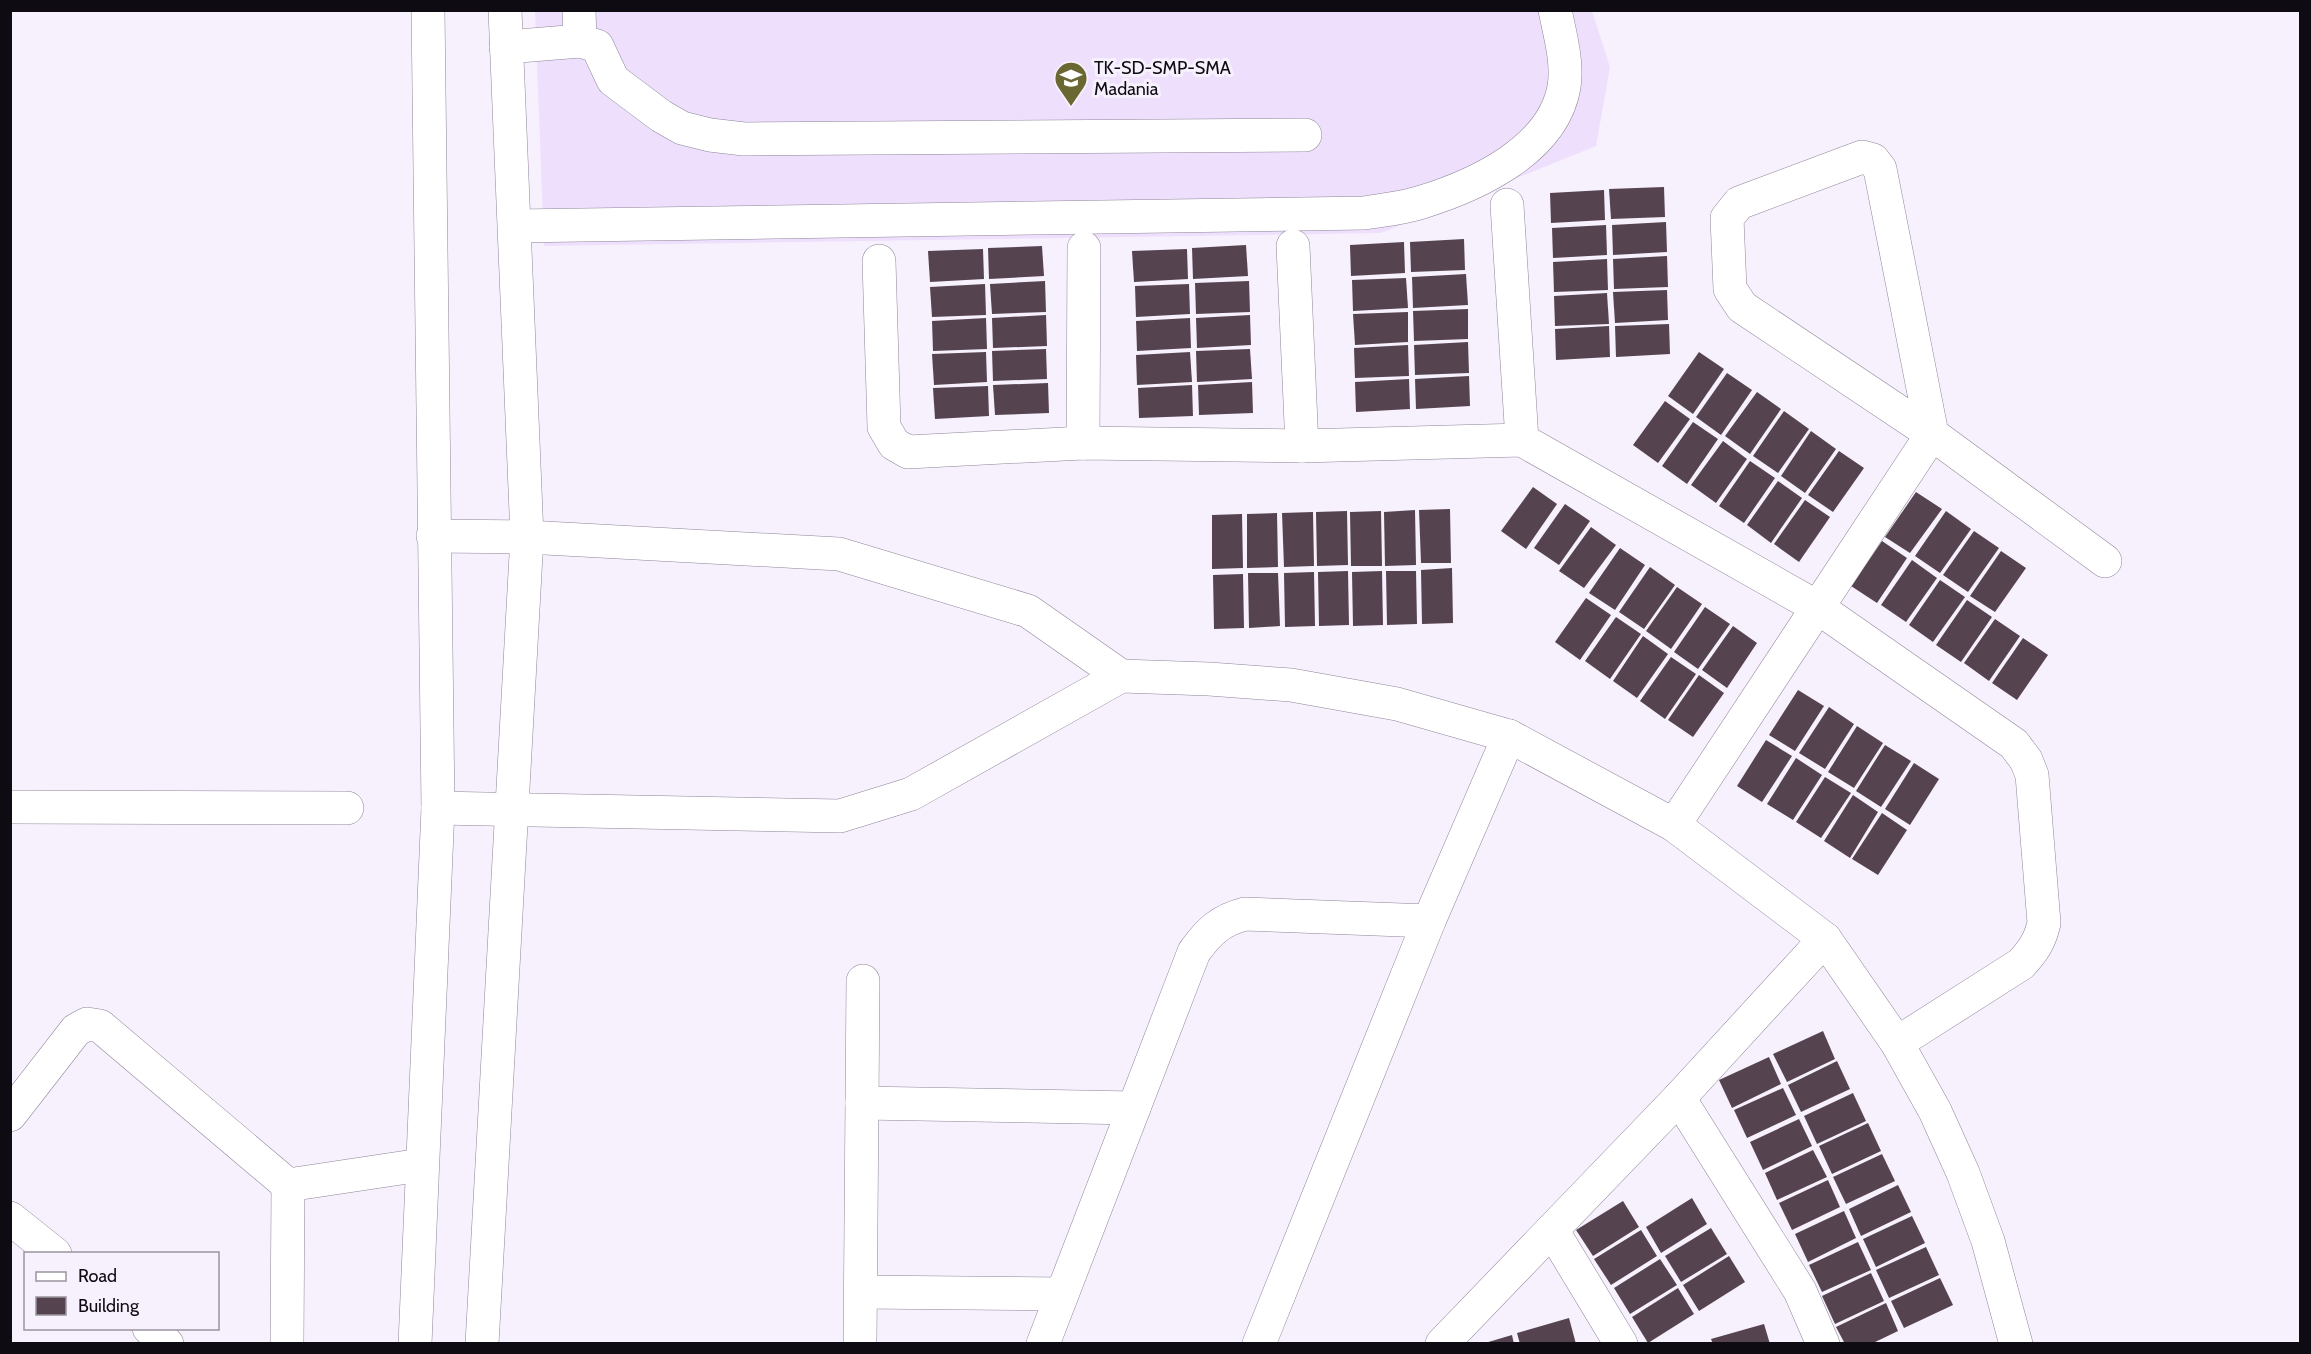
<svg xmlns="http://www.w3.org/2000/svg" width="2311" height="1354" font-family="Cabin,sans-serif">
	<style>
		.built { fill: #eee0fc }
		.building { fill: #564350 }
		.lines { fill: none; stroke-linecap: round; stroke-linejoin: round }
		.minor-casing { stroke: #8f8599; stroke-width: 34 }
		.minor { stroke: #fff; stroke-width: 33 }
		.labels { text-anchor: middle; stroke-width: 6; stroke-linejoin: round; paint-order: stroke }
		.poi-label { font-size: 18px; fill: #0e0b12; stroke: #f7f0fd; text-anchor: start }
	</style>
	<rect width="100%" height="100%" fill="#f7f0fd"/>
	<path class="built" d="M535,11H1592L1610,67L1596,146L1381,233L544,246Z"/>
	<g class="building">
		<path d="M1664,187L1665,217L1611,219L1609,189Z"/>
		<path d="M1604,190L1605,220L1551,223L1550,193Z"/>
		<path d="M1666,222L1667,252L1613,255L1612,225Z"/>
		<path d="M1606,225L1607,255L1553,258L1552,228Z"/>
		<path d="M1464,239L1465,270L1411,272L1410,242Z"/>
		<path d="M1404,242L1405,273L1351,276L1350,245Z"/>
		<path d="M1246,245L1248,276L1193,279L1192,248Z"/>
		<path d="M1042,246L1044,276L989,279L988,248Z"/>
		<path d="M983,249L984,279L930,282L928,251Z"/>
		<path d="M1187,249L1188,279L1134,282L1132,251Z"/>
		<path d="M1667,256L1668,287L1614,289L1613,259Z"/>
		<path d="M1607,259L1608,290L1554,292L1553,262Z"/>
		<path d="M1466,274L1468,305L1413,308L1412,277Z"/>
		<path d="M1406,278L1408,308L1353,311L1352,280Z"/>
		<path d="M1045,281L1046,312L992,314L990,284Z"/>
		<path d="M1249,281L1250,312L1196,314L1195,283Z"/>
		<path d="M985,284L986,315L932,317L930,287Z"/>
		<path d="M1189,284L1190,314L1136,317L1135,286Z"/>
		<path d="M1667,290L1668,320L1615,323L1613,292Z"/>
		<path d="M1607,293L1609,324L1555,326L1554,296Z"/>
		<path d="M1468,309V339L1414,341L1413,311Z"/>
		<path d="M1408,312V342L1355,345L1353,314Z"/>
		<path d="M1046,315L1047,346L993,348L992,318Z"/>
		<path d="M1250,315L1251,345L1197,348L1196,318Z"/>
		<path d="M986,318L987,349L933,351L932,321Z"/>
		<path d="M1190,318L1191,348L1137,351L1136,321Z"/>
		<path d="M1669,324L1670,354L1616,357L1615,326Z"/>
		<path d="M1609,326L1610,357L1556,360L1555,329Z"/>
		<path d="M1468,342L1469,373L1415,375L1414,345Z"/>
		<path d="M1408,345L1409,376L1355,378L1354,348Z"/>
		<path d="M1046,349L1047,379L993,381L992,351Z"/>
		<path d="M1250,349L1252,379L1197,382L1196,351Z"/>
		<path d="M986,352L987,382L934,385L932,354Z"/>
		<path d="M1190,352L1192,382L1137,385L1136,355Z"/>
		<path d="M1699,352L1724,369L1693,414L1668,396Z"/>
		<path d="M1727,373L1752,390L1721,435L1696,417Z"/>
		<path d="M1469,376L1470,406L1416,409L1415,379Z"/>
		<path d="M1409,379L1410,409L1356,412L1355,382Z"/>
		<path d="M1252,382L1253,413L1199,415L1198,385Z"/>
		<path d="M1048,383L1049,413L995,415L993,385Z"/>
		<path d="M1192,385L1193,416L1139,418L1138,388Z"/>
		<path d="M988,386L989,416L935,419L933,388Z"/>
		<path d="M1757,392L1781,409L1750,454L1725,436Z"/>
		<path d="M1665,401L1690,419L1658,463L1633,445Z"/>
		<path d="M1784,411L1809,429L1778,473L1753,456Z"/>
		<path d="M1693,422L1718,439L1687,484L1662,466Z"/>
		<path d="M1811,431L1836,449L1805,493L1781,476Z"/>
		<path d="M1723,441L1747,459L1716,503L1691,485Z"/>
		<path d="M1839,451L1864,468L1833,512L1808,495Z"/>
		<path d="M1750,461L1775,478L1744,523L1719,506Z"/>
		<path d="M1778,481L1802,498L1771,543L1747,525Z"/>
		<path d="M1533,487L1557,504L1526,549L1501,531Z"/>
		<path d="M1916,492L1942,509L1910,553L1885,537Z"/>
		<path d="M1805,500L1830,517L1799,562L1774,544Z"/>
		<path d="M1565,504L1590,521L1559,565L1534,548Z"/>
		<path d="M1450,509L1451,563H1421L1419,510Z"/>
		<path d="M1415,510L1416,565L1385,566L1384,512Z"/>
		<path d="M1347,511L1348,565L1317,566L1316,512Z"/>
		<path d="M1381,511L1382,566H1351L1350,512Z"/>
		<path d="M1946,511L1971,529L1940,573L1915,556Z"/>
		<path d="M1313,512L1314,566L1284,567L1282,513Z"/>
		<path d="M1277,513L1278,567L1247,568V514Z"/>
		<path d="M1242,514L1243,568L1212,569V515Z"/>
		<path d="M1591,527L1616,545L1584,588L1559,571Z"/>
		<path d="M1974,531L1999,548L1968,592L1943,575Z"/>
		<path d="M1882,541L1907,558L1877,603L1851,586Z"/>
		<path d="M1620,548L1645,565L1615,610L1589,593Z"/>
		<path d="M2001,551L2026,568L1995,612L1970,596Z"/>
		<path d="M1912,560L1937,578L1906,622L1881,605Z"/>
		<path d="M1650,567L1675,585L1644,629L1619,612Z"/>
		<path d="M1452,568L1453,623L1422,624L1421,570Z"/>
		<path d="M1348,571L1349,625L1319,626L1318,572Z"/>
		<path d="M1382,571L1383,625L1353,626L1352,572Z"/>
		<path d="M1386,571H1416L1417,624L1387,625Z"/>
		<path d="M1314,572L1315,626L1285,627L1284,573Z"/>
		<path d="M1248,573H1278L1280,626L1249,628Z"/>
		<path d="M1243,574L1244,628L1214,629L1213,575Z"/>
		<path d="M1940,580L1965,597L1933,642L1909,625Z"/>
		<path d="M1677,587L1702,604L1671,649L1646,631Z"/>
		<path d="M1586,598L1611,615L1580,660L1555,642Z"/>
		<path d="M1967,600L1992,617L1961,662L1936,645Z"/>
		<path d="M1705,607L1730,624L1698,669L1674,652Z"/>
		<path d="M1616,617L1641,634L1610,679L1585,661Z"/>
		<path d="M1995,619L2020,636L1989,681L1964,663Z"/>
		<path d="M1733,626L1757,643L1727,688L1702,670Z"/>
		<path d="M1643,636L1668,654L1637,698L1613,681Z"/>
		<path d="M2023,638L2048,655L2017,700L1992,683Z"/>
		<path d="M1671,657L1696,674L1665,719L1640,701Z"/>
		<path d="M1699,675L1724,693L1693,737L1668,720Z"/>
		<path d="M1798,690L1824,706L1795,751L1769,735Z"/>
		<path d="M1829,707L1854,724L1825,769L1799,753Z"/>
		<path d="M1857,726L1883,743L1854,788L1828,772Z"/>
		<path d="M1766,740L1792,756L1762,802L1737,786Z"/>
		<path d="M1885,745L1911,761L1881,807L1856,791Z"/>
		<path d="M1796,758L1822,775L1793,820L1767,804Z"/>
		<path d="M1914,763L1939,779L1910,825L1885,809Z"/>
		<path d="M1825,777L1851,793L1821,838L1796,822Z"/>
		<path d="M1853,795L1878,812L1850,858L1824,841Z"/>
		<path d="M1882,813L1907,830L1878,875L1852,859Z"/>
		<path d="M1823,1031L1835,1059L1787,1082L1773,1054Z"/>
		<path d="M1769,1057L1781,1084L1732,1108L1719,1080Z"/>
		<path d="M1837,1061L1850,1089L1801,1112L1788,1085Z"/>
		<path d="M1783,1088L1796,1115L1747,1138L1734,1110Z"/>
		<path d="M1853,1093L1866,1121L1817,1144L1804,1116Z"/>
		<path d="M1799,1119L1812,1146L1763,1170L1750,1142Z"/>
		<path d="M1868,1123L1881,1151L1832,1174L1819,1146Z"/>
		<path d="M1813,1150L1827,1177L1777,1200L1765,1173Z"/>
		<path d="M1882,1154L1895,1181L1846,1204L1833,1177Z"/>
		<path d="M1828,1180L1840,1207L1792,1230L1779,1203Z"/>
		<path d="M1898,1185L1911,1212L1861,1236L1849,1209Z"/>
		<path d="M1692,1198L1707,1224L1661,1253L1646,1227Z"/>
		<path d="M1623,1201L1639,1227L1593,1256L1576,1230Z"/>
		<path d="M1844,1211L1856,1238L1808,1262L1795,1234Z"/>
		<path d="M1912,1216L1925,1243L1876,1267L1863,1239Z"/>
		<path d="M1711,1228L1727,1254L1681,1282L1665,1256Z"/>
		<path d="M1641,1230L1657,1256L1611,1285L1594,1259Z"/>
		<path d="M1858,1242L1871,1270L1822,1292L1809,1265Z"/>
		<path d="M1926,1247L1939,1275L1889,1298L1876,1270Z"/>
		<path d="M1729,1256L1745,1282L1699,1311L1683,1285Z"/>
		<path d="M1660,1259L1677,1285L1630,1314L1614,1288Z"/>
		<path d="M1871,1273L1884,1301L1835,1324L1822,1296Z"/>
		<path d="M1940,1278L1953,1305L1904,1328L1891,1301Z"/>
		<path d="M1678,1288L1694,1314L1648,1343L1632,1317Z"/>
		<path d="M1886,1303L1898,1331L1871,1344H1845L1836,1327Z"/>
		<path d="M1569,1318L1576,1344H1520L1517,1333Z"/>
		<path d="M1764,1324L1770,1344H1713L1711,1339Z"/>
		<path d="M1512,1335L1514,1344H1485V1343Z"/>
	</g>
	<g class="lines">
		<defs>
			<g id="minor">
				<path d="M579,10L580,41"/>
				<path d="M506,47L580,41L597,46L613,80L661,116L682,128L710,135L744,139L1305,135"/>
				<path d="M1507,205L1522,440"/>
				<path d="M516,226L1364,213C1383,210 1404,208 1422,202C1477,185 1553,150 1564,87C1568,62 1560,35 1555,10"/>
				<path d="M1293,246L1302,446"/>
				<path d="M879,261L884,427L894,444L908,452L1083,443L1302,446L1522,440L1817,607L2014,744L2026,760L2032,775L2044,923C2040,941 2033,951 2021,964L1897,1043"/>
				<path d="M1083,443L1084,248"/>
				<path d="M433,536L527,537L839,554L1028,611L1121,676"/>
				<path d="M10,807L347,808"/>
				<path d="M438,808L840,816L911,794L1121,676L1209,679L1291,685L1397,704L1509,736L1674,825L1825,939L1897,1043L1935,1111L1963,1173L1988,1241L2016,1344"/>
				<path d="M1674,825L1932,434L1880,169L1873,160L1862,157L1739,203L1727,218L1730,289L1742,307L1932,434L2105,561"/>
				<path d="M1679,1098L1800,1291L1823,1344"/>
				<path d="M862,1103L1134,1108"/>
				<path d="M10,1115L76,1030L87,1024L100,1026L288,1185"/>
				<path d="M10,1218L55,1254"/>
				<path d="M1552,1230L1621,1344"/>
				<path d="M861,1292L1062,1294"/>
				<path d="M149,1328L167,1344"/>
				<path d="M287,1344L288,1185L421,1165"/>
				<path d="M415,1344L438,808L428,10"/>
				<path d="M482,1344L527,537L505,10"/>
				<path d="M860,1344L863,981"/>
				<path d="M1043,1344L1194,952C1209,931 1221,920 1245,914L1429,921"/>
				<path d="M1259,1344L1429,921L1509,736"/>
				<path d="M1442,1344L1679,1098L1825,939"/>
			</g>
		</defs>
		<use href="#minor" class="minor-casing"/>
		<use href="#minor" class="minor"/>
	</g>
	<defs>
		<symbol id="school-pin" viewBox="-11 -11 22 30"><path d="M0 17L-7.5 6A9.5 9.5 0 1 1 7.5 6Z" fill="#6b6733" stroke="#f7f0fd"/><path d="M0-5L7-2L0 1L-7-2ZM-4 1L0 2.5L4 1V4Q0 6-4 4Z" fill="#fff"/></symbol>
	</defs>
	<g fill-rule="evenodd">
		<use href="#school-pin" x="1052" y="59" width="38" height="52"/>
	</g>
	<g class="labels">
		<g class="poi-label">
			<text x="1094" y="74">TK-SD-SMP-SMA<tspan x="1094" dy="21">Madania</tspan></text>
		</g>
	</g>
	<rect width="2311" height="1354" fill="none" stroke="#0e0b12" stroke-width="24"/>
	<rect x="24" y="1252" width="195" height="78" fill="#f7f0fd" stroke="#9a949f" stroke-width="1.5"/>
	<rect x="36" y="1272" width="30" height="9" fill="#ffffff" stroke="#9a949f" stroke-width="1.5"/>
	<text x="78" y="1282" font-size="18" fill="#0e0b12">Road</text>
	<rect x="36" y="1297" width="30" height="18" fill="#564350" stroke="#9a949f" stroke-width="1.5"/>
	<text x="78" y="1312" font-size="18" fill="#0e0b12">Building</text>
</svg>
